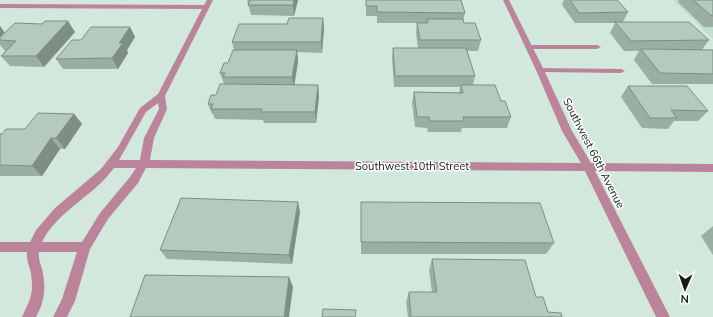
<svg xmlns="http://www.w3.org/2000/svg" width="713" height="317" font-family="Mulish,sans-serif">
	<style>
		.built { fill: #c0decf }
		.lines { fill: none; stroke-linecap: round; stroke-linejoin: round }
		.service { fill: #bc849b; fill-rule: evenodd }
		.minor { fill: #bc849b; fill-rule: evenodd }
		.wall { fill: #9baea3 }
		.shaded-wall { fill: #7e8d85 }
		.building { fill: #b4cabe; stroke: #7e8d85 }
		.labels { text-anchor: middle; stroke-width: 3; stroke-linejoin: round; paint-order: stroke }
		.street-label { font-size: 11px; fill: #141c18; stroke: #fff }
	</style>
	<rect width="100%" height="100%" fill="#d2e8dd"/>
	<path class="built" d="M673,0H713V39Z"/>
	<g class="lines">
		<g class="service">
			<path d="M526,45H597L601,47L597,49H529L525,47Z"/>
			<path d="M537,68L621,69L625,71L621,73L540,72L536,70Z"/>
		</g>
		<path class="minor" d="M207,0H213L165,96L167,109L154,138L150,160L581,163L562,131L536,70L503,0H509L544,70L572,131L591,163L713,164V172L595,171L670,317H656L585,171L146,168L138,183L108,219L90,249L75,301L67,317H53L62,299L77,252H39C38,261 42,266 43,274C46,290 44,303 36,317H22C30,299 34,295 31,274C30,266 26,261 27,252H0V242H30L36,230L55,208L101,169L118,147L140,108L158,94L202,9L0,8V4L204,5ZM158,103L159,109L144,138L140,160H119L146,112ZM114,168H136L130,177L100,213L82,242H42C58,210 94,196 114,168Z"/>
	</g>
	<g class="wall">
		<path d="M247,0H298L294,16L251,15Z"/>
		<path d="M366,0L465,13L463,21L464,23L481,40L478,51H467L475,76L473,85L501,101L511,117L507,128H462L461,132H428L427,128L415,127L412,103L414,92L459,93L460,87H394L392,58L393,48H418L416,33L417,23H427H377V16H366Z"/>
		<path d="M564,0H617L628,12L623,22L709,40L702,50H713V84H652L634,60L639,51H624L610,33L615,23H575L562,5Z"/>
		<path d="M679,0H713V27H704L678,2Z"/>
		<path d="M323,18L324,28L322,53L297,52L298,61L294,85H318L319,96L316,123H264L263,120L215,119L213,114H212L208,104L216,95L224,84L220,73L228,63L234,50L232,42L287,24Z"/>
		<path d="M0,26L5,33L75,32L44,67L10,66L1,56L6,51H5L0,45Z"/>
		<path d="M130,27L135,37L127,50L128,53L118,69H63L56,59L81,40Z"/>
		<path d="M628,86L708,111L698,121H674L668,129L642,128L621,97Z"/>
		<path d="M74,114L82,124L65,149H60L42,176H0V134L25,129Z"/>
		<path d="M361,202L554,243L546,254H361Z"/>
		<path d="M300,212L292,264L167,259L160,250Z"/>
		<path d="M713,226V255L701,236Z"/>
		<path d="M432,259L536,297L548,312L562,317H408L406,302L409,292H432L429,270Z"/>
	</g>
	<g class="shaded-wall">
		<path d="M294,0H298L294,16L293,5Z"/>
		<path d="M323,18L324,28L322,53L321,42Z"/>
		<path d="M68,21L75,32L44,67L36,56Z"/>
		<path d="M0,26L5,33L0,38Z"/>
		<path d="M130,27L135,37L127,50L128,53L118,69L112,58L119,43Z"/>
		<path d="M297,50L298,61L294,88L292,77Z"/>
		<path d="M318,85L319,96L316,123L315,112Z"/>
		<path d="M74,114L82,124L65,149L56,138Z"/>
		<path d="M51,138L60,149L42,176L32,166Z"/>
		<path d="M298,202L300,212L292,264L289,255Z"/>
		<path d="M289,277L293,287L289,317H284Z"/>
	</g>
	<g class="building">
		<path d="M250,0H294L293,5H248Z"/>
		<path d="M366,0H461L465,13L377,12V6H366Z"/>
		<path d="M570,0H617L628,12L579,13Z"/>
		<path d="M693,0H713V16H712Z"/>
		<path d="M289,18H323L321,42H232L239,24H287Z"/>
		<path d="M427,19H463L464,23H475L481,40H420L417,23H428Z"/>
		<path d="M45,21H68L36,56H1L16,41L0,40V37L15,23L42,24Z"/>
		<path d="M615,22H689L709,40L631,41Z"/>
		<path d="M91,27H130L119,43H123L112,58L56,59L72,40H81Z"/>
		<path d="M393,48H466L475,76H395Z"/>
		<path d="M641,49L713,50V74L660,73Z"/>
		<path d="M233,50H297L292,77H223L225,73H220L224,63H228Z"/>
		<path d="M220,84L318,85L315,112H261L262,109H211L213,104H208L211,95H216Z"/>
		<path d="M461,85H495L501,101H505L511,117H463L464,121H430L429,117H417L414,92L463,93Z"/>
		<path d="M628,86H687L708,111L671,110L677,118H650Z"/>
		<path d="M38,113L74,114L56,138H51L32,166L0,165V134H2L6,129H25Z"/>
		<path d="M181,198L298,202L289,255L160,250Z"/>
		<path d="M361,202L540,203L554,243L361,242Z"/>
		<path d="M432,259L525,260L536,297H543L548,312L561,313L562,317H411L409,292H437Z"/>
		<path d="M145,275L289,277L284,317H130Z"/>
		<path d="M323,309L356,310L355,317H322Z"/>
	</g>
	<g class="labels">
		<g class="street-label">
			<text transform="translate(594 153) rotate(63)" y="4">Southwest 66th Avenue</text>
			<text x="412" y="170">Southwest 10th Street</text>
		</g>
	</g>
	<g transform="translate(685 289) rotate(182)" stroke="#ffffff" stroke-width="3" paint-order="stroke">
	<path d="M0-3L7 15L0 10L-7 15Z" fill="#141c18"/>
	<text y="-6" font-size="11" font-weight="bold" text-anchor="middle" fill="#141c18">N</text>
	</g>
</svg>
